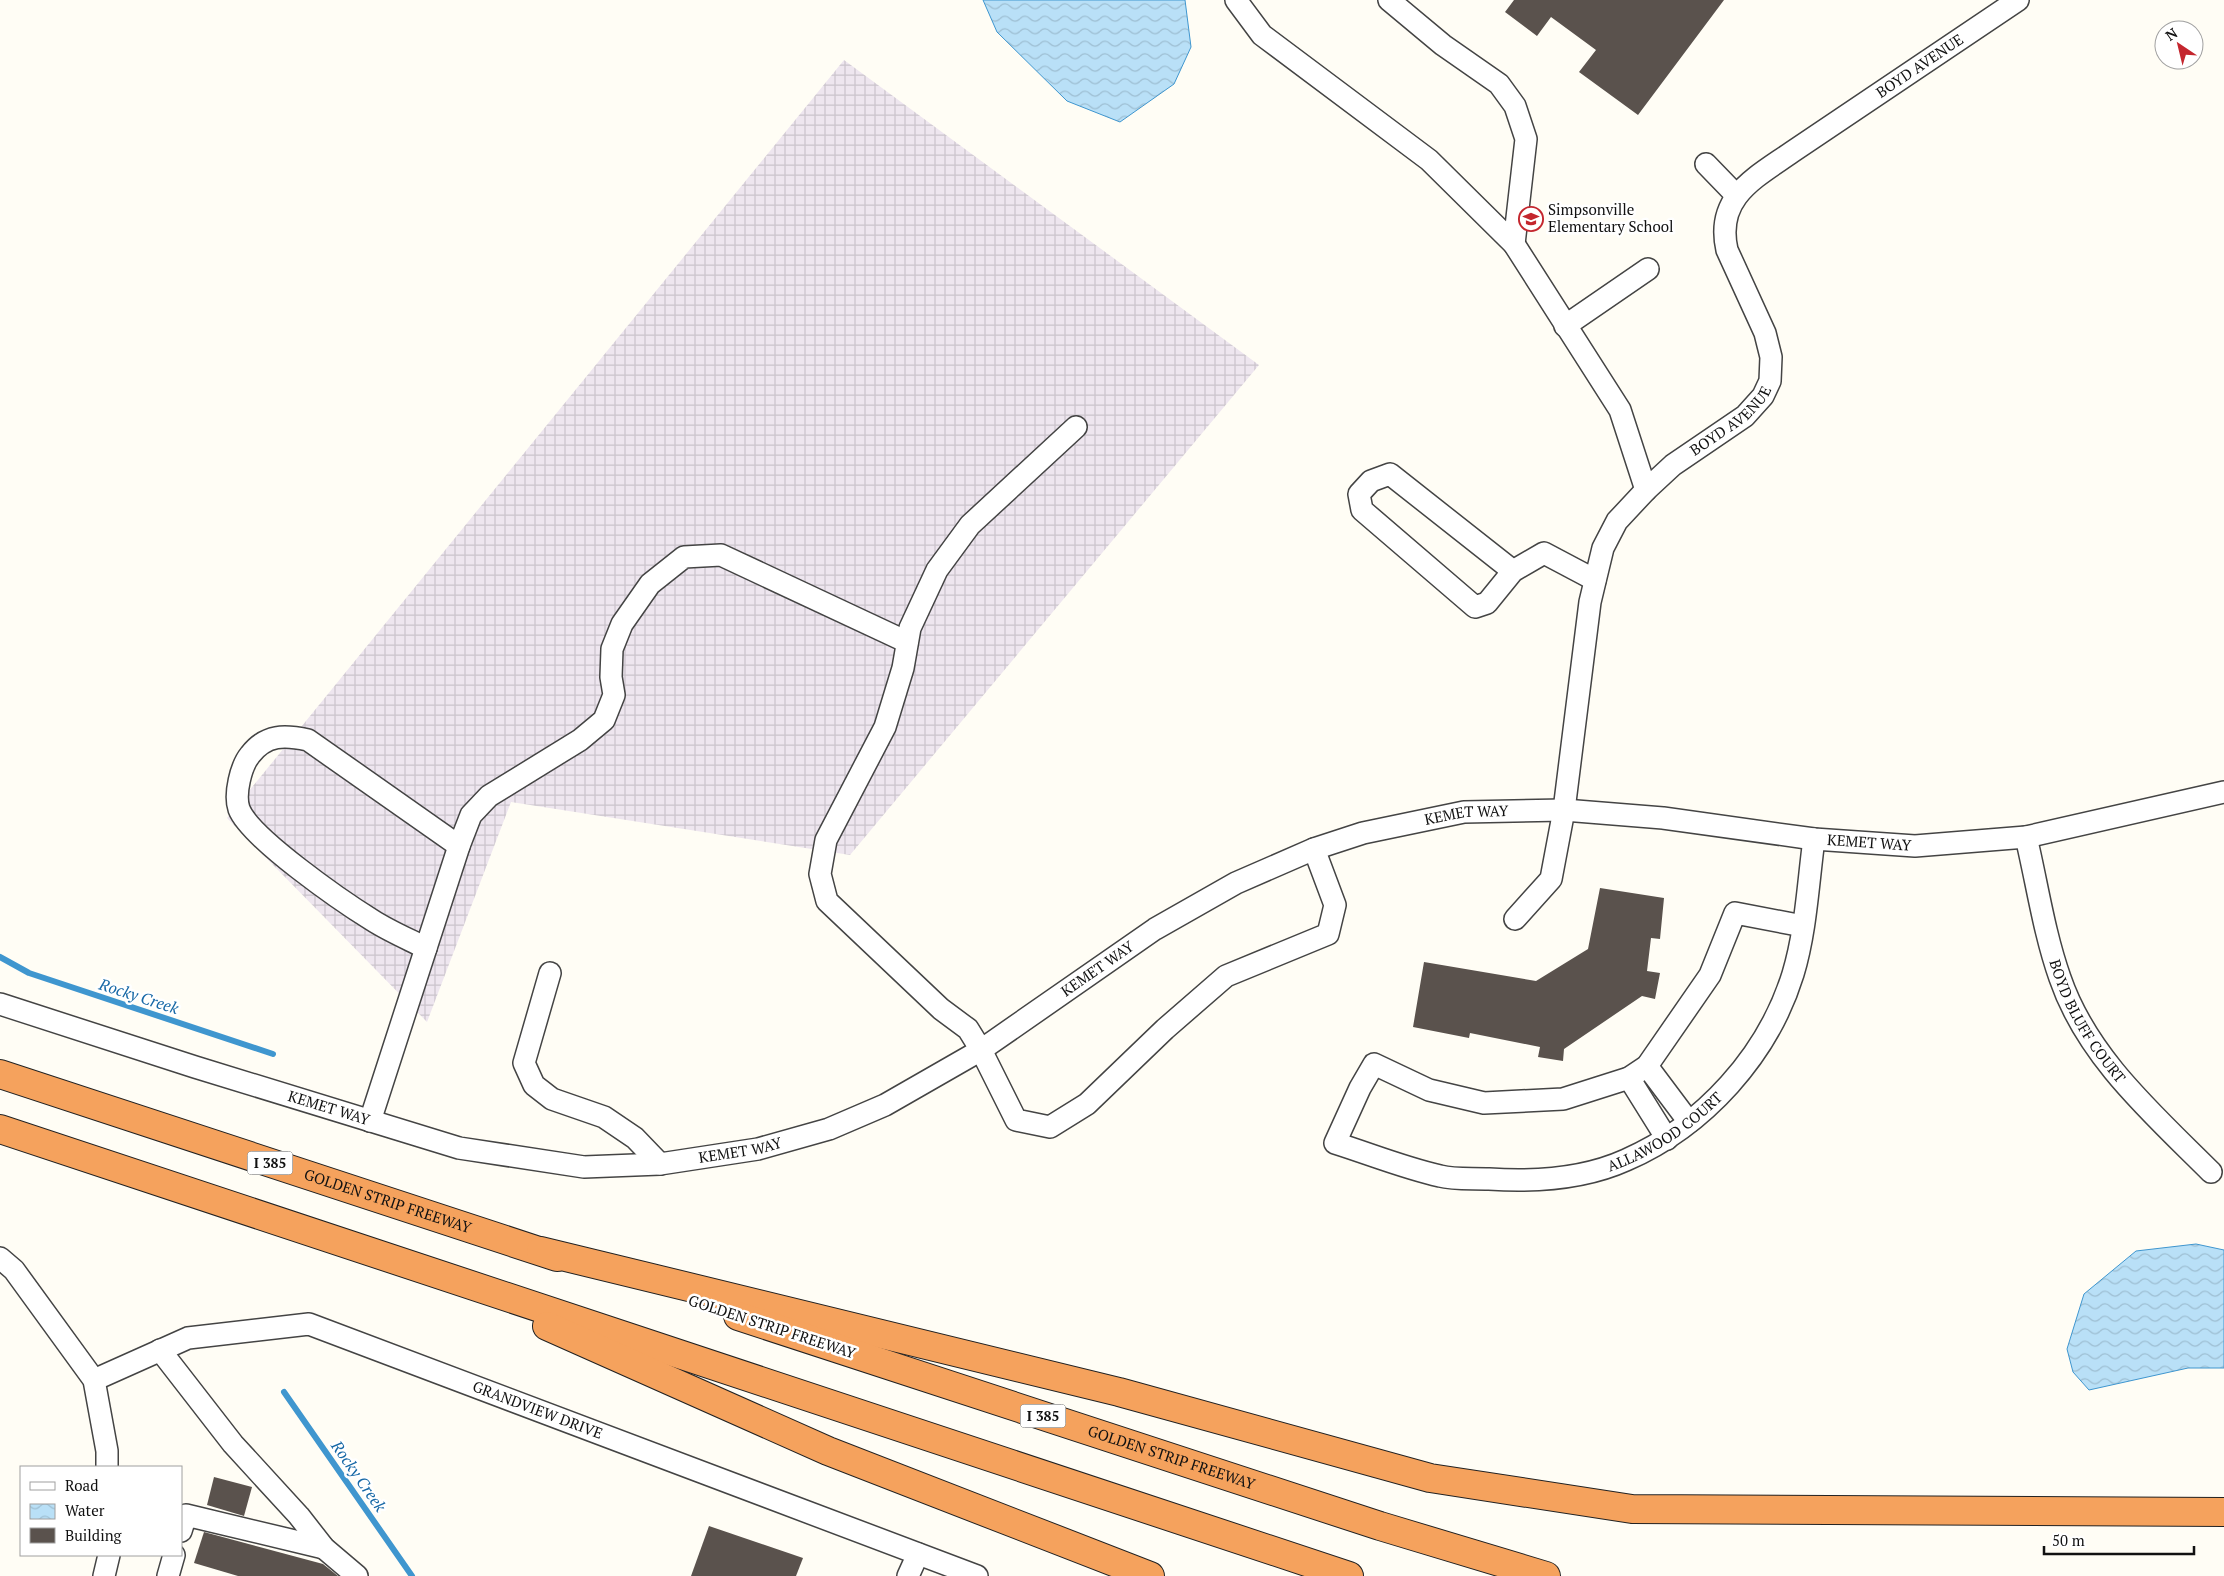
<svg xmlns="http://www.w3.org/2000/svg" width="2224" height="1576" font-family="'PT Serif',serif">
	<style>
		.industrial { fill: url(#industrial-grid) }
		.water { fill: url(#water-waves); stroke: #3f96cf }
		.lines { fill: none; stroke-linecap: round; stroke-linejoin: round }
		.stream { stroke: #3f96cf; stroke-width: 6 }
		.building { fill: #5a524d }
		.minor-casing { stroke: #444; stroke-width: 24 }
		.highway-casing { stroke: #222; stroke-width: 30 }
		.minor { stroke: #fff; stroke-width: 21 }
		.highway { stroke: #f5a25d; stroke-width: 28 }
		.labels { text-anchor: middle; stroke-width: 5; stroke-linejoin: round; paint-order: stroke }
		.shield { fill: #fff; stroke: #585858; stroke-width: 1 }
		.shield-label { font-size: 14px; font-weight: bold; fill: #111 }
		.street-label { font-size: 15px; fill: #111; stroke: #fff }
		.poi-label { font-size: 15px; fill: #111; stroke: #fff; text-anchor: start }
		.water-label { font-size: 16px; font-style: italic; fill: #1768a6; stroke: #fff }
	</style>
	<defs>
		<pattern id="industrial-grid" width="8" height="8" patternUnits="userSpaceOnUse" patternTransform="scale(1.25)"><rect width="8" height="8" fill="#eee6ef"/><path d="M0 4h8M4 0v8" fill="none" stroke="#cbc4cc"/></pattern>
		<pattern id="water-waves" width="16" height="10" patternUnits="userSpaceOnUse" patternTransform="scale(1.25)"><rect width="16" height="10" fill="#b9e0f7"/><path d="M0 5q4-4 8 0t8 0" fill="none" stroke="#9ebfd3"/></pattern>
	</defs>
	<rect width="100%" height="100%" fill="#fffdf5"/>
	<path class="industrial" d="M844,60L1259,365L850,855L511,802L427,1022L227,818Z"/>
	<g class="water">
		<path d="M983,0H1185L1191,47L1174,84L1120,122L1067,101L997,32Z"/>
		<path d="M2196,1244L2224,1250V1368H2188L2089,1390L2073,1372L2067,1349L2084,1294L2136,1251Z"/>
	</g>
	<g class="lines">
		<g class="stream">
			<path d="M0,957L29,973L273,1054"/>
			<path d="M284,1392L412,1576"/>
		</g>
	</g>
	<g class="building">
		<path d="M1514,0H1724L1638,115L1579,72L1596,50L1551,17L1537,36L1505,12Z"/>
		<path d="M1600,888L1664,898L1660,939L1651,938L1647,971L1660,973L1655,999L1642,996L1564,1049L1563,1061L1538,1057L1540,1047L1470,1033L1469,1038L1413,1027L1424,962L1536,981L1588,949Z"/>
		<path d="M214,1477L252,1487L244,1516L207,1505Z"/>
		<path d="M709,1526L803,1558L796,1576H691Z"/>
		<path d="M204,1532L323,1564L338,1576H238L194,1563Z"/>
	</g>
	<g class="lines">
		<defs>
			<g id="minor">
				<path d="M1236,0L1262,35L1429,160L1514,244L1620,410L1646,490"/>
				<path d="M1389,0L1443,45L1499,84L1515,106L1526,139L1514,244"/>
				<path d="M1706,164L1736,195"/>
				<path d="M1565,326L1648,269"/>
				<path d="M1076,427L970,525L937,570L910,628L903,668L885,727L826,840L820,874L827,901L941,1009L968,1029L981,1050L1016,1120L1050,1127L1087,1104L1165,1029L1226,976L1328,934L1335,905L1314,849"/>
				<path d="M1513,571L1487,603L1475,607L1362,510L1359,494L1371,481L1390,474L1513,571L1544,553L1595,580"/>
				<path id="s1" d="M2026,837C2037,883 2044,933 2060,978C2087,1057 2153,1114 2211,1172"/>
				<path id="s2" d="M1515,919L1551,879L1564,810L1590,602L1603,548L1617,521L1646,490L1673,465L1745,416L1763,396L1770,381L1771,357L1765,333L1727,250C1715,197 1755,178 1792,152L2018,0"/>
				<path id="s3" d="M1803,926L1735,913L1710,975L1647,1066L1629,1078L1563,1099L1484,1103L1429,1090L1374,1064L1360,1088L1335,1143C1370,1154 1404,1168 1440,1176C1455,1180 1473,1178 1489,1179C1534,1182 1584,1179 1626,1160C1704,1126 1768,1055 1793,974C1806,931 1808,884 1814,839"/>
				<path d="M426,948C408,939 389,931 372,920C343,902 250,838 239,809C234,794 241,766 250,755C266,734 285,735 308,740L459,846"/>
				<path d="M550,973L524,1063L534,1085L552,1099L604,1117L635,1138L660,1164"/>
				<path id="s4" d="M0,1004L195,1067L459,1148L584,1167L660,1164L758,1149L829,1129L885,1105L981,1050L1155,929L1236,883L1314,849L1363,833L1464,812L1564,810L1663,818L1814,839L1915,846L2026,837L2224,792"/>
				<path d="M1647,1066L1689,1122"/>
				<path d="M1629,1078L1667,1139"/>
				<path d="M370,1121L459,846L471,815L489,796L580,740L604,720L614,695L611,677L612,649L622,624L650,584L684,557L721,555L907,642"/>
				<path d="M0,1258L14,1270L94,1380L107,1451V1467"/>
				<path d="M160,1350L233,1444L299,1516L324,1548L357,1576"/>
				<path id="s5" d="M94,1380L188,1338L309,1324L977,1576"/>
				<path d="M181,1531L186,1515L324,1548"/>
				<path d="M104,1576L109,1555"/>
				<path d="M168,1576L174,1555"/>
				<path d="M908,1576L918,1554"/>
			</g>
			<g id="highway">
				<path id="s6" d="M0,1074L557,1257"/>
				<path d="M0,1129L1349,1576"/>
				<path d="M541,1251L1119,1392L1430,1478L1632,1509L2224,1512"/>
				<path id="s7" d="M738,1316L1380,1526L1546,1576"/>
				<path d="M547,1326L828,1451L1150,1576"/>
			</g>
		</defs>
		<use href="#minor" class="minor-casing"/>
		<use href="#highway" class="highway-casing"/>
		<use href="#minor" class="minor"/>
		<use href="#highway" class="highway"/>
	</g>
	<defs>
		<symbol id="school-ring" viewBox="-11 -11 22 22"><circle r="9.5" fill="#fff" stroke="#c4262e" stroke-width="1.5"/><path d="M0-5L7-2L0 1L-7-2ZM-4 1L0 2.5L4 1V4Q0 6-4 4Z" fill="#c4262e"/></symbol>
	</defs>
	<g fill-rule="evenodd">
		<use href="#school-ring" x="1517" y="205" width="28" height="28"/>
	</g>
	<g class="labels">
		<g class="shield">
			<rect x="247.5" y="1151.5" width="45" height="23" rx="4"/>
			<rect x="1020.5" y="1404.5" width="45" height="23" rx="4"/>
		</g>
		<g class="shield-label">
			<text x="270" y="1168">I 385</text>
			<text x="1043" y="1421">I 385</text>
		</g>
		<g class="street-label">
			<text dy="5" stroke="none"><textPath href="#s2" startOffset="1051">BOYD AVENUE</textPath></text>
			<text dy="5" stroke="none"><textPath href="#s2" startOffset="572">BOYD AVENUE</textPath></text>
			<text dy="5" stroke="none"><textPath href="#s4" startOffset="1575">KEMET WAY</textPath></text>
			<text dy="5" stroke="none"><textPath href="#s4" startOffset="1980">KEMET WAY</textPath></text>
			<text dy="5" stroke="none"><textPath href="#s4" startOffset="1170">KEMET WAY</textPath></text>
			<text dy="5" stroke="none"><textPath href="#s1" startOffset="196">BOYD BLUFF COURT</textPath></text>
			<text dy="5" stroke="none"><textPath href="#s4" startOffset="345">KEMET WAY</textPath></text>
			<text dy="5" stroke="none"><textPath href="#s3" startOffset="969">ALLAWOOD COURT</textPath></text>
			<text dy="5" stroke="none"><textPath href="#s4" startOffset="765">KEMET WAY</textPath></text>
			<text dy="5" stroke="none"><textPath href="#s6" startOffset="408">GOLDEN STRIP FREEWAY</textPath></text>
			<text transform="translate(772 1327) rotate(18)" y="5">GOLDEN STRIP FREEWAY</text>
			<text dy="5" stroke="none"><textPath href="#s5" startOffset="469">GRANDVIEW DRIVE</textPath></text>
			<text dy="5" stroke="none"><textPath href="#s7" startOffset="456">GOLDEN STRIP FREEWAY</textPath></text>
		</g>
		<g class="poi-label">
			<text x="1548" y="215">Simpsonville<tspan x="1548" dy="17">Elementary School</tspan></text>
		</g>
		<g class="water-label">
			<text transform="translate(139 996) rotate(18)" y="6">Rocky Creek</text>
			<text transform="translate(359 1476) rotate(55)" y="6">Rocky Creek</text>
		</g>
	</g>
	<rect x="20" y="1466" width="162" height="90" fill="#ffffff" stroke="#a0a0a0"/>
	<rect x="30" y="1482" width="25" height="8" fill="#ffffff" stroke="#a0a0a0"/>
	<text x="65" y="1491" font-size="15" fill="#111111">Road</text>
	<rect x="30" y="1504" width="25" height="15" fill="url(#water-waves)" stroke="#a0a0a0"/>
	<text x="65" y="1516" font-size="15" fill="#111111">Water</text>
	<rect x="30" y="1528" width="25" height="15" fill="#5a524d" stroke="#a0a0a0"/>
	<text x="65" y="1541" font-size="15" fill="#111111">Building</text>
	<g transform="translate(2179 45) rotate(325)"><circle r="24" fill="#ffffff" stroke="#a0a0a0"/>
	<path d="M0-4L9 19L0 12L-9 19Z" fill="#c4262e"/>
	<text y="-8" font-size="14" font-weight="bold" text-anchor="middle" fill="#111111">N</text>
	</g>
	<path d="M2044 1546v8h150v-8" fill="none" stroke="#111111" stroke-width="2.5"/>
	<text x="2052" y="1546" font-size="15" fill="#111111" stroke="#ffffff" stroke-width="4" paint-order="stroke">50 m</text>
</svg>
